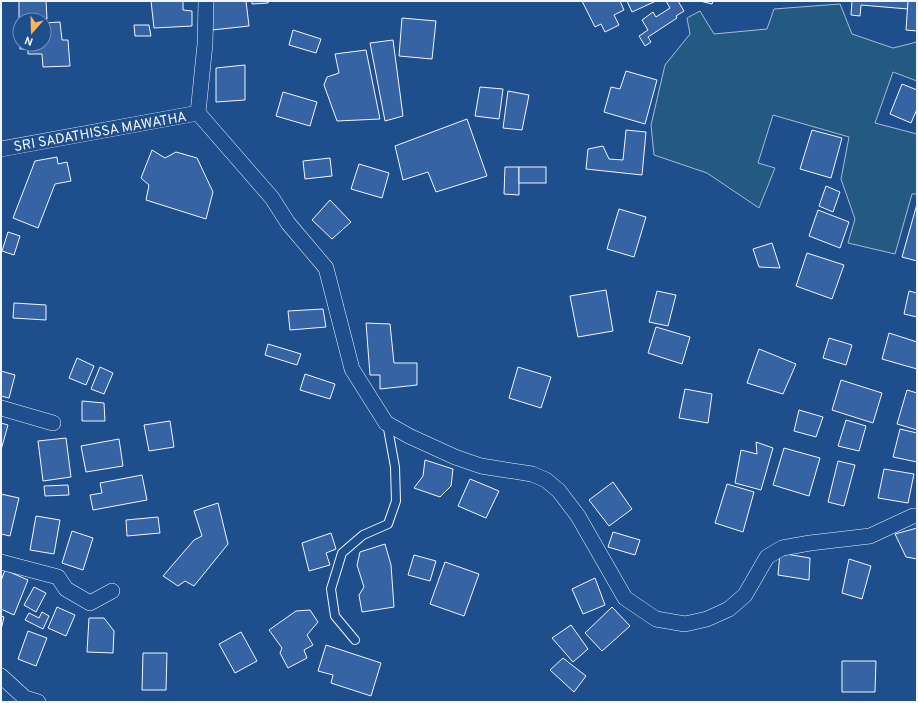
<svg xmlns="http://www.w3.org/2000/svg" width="918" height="703" font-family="Overpass,sans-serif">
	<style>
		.green { fill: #245a82; stroke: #a8bbd7 }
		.building { fill: #3563a3; stroke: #f2f6ff }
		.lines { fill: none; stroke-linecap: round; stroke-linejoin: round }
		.service-casing { stroke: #f2f6ff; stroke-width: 10 }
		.minor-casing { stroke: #f2f6ff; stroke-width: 16 }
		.service { stroke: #1f4e8c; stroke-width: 8 }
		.minor { stroke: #1f4e8c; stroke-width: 15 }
		.labels { text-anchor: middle; stroke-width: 3; stroke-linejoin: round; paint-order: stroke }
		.street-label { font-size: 14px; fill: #f2f6ff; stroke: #1f4e8c }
	</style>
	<rect width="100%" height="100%" fill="#1f4e8c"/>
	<path class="green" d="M840,4L852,34L893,48L917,42V81L893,72L875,123L917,134V194H912L895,254L848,243L855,219L841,179L849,137L773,115L758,163L775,168L759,208L707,173L654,155L651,125L665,65L690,34L687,18L700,11L714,34L767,29L774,9Z"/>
	<g class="building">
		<path d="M19,1H46L47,19L19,20Z"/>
		<path d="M151,1H183V10L192,11V26L154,28Z"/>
		<path d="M209,1H246L249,26L212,30Z"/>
		<path d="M252,1H268V3L252,4Z"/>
		<path d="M582,1H620L624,10L614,15L619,25L605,32L601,24L595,27Z"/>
		<path d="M627,1H656L632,12Z"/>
		<path d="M666,1H678L684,11L676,16L677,18L648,37L651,42L645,46L639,36L648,30L642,20L653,12L656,17L670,8Z"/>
		<path d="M700,1H713L712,4Z"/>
		<path d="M852,1H908V9L861,5L860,16L851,15Z"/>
		<path d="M908,1H917V31L906,30Z"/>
		<path d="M402,18L436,21L432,59L399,56Z"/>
		<path d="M60,22L62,40H68L70,66L43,67L42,54H28V49H20L19,25L20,24V44H44V23Z"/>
		<path d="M134,25H149L151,36H135Z"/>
		<path d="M293,30L321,39L316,53L289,45Z"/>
		<path d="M393,40L403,116L385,121L370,43Z"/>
		<path d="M366,50L380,119L337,121L324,85L327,77L339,73L335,54Z"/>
		<path d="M245,65V100L216,102V68Z"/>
		<path d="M626,71L657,80L645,124L604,112L611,87L620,89Z"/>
		<path d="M902,84L917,90V109L911,123L890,114Z"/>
		<path d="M480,87L503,89L499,119L475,116Z"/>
		<path d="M508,91L529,95L522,130L503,128Z"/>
		<path d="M283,92L317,102L310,126L276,116Z"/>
		<path d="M467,119L487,176L436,192L428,172L403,180L395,146Z"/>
		<path d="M626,130L646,132L642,175L586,169L588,149L603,146L609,159L623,160Z"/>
		<path d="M812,130L842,138L831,178L800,169Z"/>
		<path d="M152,150L165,158L176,152L197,158L213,192L206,219L146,200L149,185L141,178Z"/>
		<path d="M57,157L58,164L67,162L71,181L55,184L38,228L13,218L35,161Z"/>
		<path d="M330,158L332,176L305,179L303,161Z"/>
		<path d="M359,164L389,173L382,198L351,189Z"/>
		<path d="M505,167H519V195L504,194Z"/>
		<rect x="519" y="167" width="27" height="16"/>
		<path d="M826,186L840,192L833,212L819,206Z"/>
		<path d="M330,200L351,222L332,239L312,220Z"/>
		<path d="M917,204V261L902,257Z"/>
		<path d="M619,209L646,217L634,257L607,249Z"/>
		<path d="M818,210L849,222L840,248L809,236Z"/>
		<path d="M8,232L20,236L14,255L2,251Z"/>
		<path d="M772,243L780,268L759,267L753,249Z"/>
		<path d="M807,253L844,265L832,299L796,286Z"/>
		<path d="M606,290L613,331L578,337L570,296Z"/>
		<path d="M657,291L676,295L668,326L649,322Z"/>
		<path d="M909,291L917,293V317L904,314Z"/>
		<path d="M14,303L46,305V320L13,318Z"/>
		<path d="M323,309L326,327L290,330L288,311Z"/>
		<path d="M366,323L390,324L394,363H417V385L380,389V375H370Z"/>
		<path d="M656,327L690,337L682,364L648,353Z"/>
		<path d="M889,333L917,342V369L882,359Z"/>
		<path d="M829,338L852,345L846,365L823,358Z"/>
		<path d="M268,344L301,354L297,365L265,355Z"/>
		<path d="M759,349L796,364L783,394L747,383Z"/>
		<path d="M77,358L94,366L86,385L69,378Z"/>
		<path d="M100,367L113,373L104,394L91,389Z"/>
		<path d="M518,367L551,377L541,408L509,398Z"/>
		<path d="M1,371L15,375L9,398L1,396Z"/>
		<path d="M305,374L335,384L330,399L300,390Z"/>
		<path d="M841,380L882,393L873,423L832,410Z"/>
		<path d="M685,389L712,394L708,423L679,418Z"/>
		<path d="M907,390L917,393V430L897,424Z"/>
		<path d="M82,401L104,403L105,421H82Z"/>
		<path d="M799,410L823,417L816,437L794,431Z"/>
		<path d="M846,420L866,426L859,451L838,446Z"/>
		<path d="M170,421L174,447L149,451L144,425Z"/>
		<path d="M1,423L8,425L1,450Z"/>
		<path d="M900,429L917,433V462L893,457Z"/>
		<path d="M66,438L71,477L43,481L38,441Z"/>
		<path d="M119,439L123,466L86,472L81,446Z"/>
		<path d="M756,442L773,448L761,490L735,483L741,450L757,454Z"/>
		<path d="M784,448L820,458L809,496L773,485Z"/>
		<path d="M425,460L453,469L451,486L440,497L414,488L423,476Z"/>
		<path d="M838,461L855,465L844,506L828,502Z"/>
		<path d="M884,469L914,474L908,503L878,498Z"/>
		<path d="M142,475L147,500L93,510L90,495L102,493L100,483Z"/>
		<path d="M470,479L499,491L486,518L458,506Z"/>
		<path d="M613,482L632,509L609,526L589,500Z"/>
		<path d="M727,484L754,492L743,532L715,523Z"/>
		<path d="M68,485L69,495L45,496L44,486Z"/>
		<path d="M1,494L19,498L10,536L1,534Z"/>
		<path d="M218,503L228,544L194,586L185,581L178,586L163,576L194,540L202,536L194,511Z"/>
		<path d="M36,516L60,520L54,554L30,550Z"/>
		<path d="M158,517L160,533L127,536L126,520Z"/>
		<path d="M917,528V559L906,557L895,534Z"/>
		<path d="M72,531L93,538L83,570L62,563Z"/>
		<path d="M613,532L640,540L635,555L608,547Z"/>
		<path d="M331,533L336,549L326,553L330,565L309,571L302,543Z"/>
		<path d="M385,544L391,565L394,607L362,612L359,595L364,587L357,565L360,552Z"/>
		<path d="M780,553L810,558L809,580L778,575Z"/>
		<path d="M414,555L436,561L430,581L408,575Z"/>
		<path d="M849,559L871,566L862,599L842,593Z"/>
		<path d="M445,562L479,574L464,616L430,604Z"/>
		<path d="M5,570L28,580L14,615L1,609V581Z"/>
		<path d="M595,578L605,605L583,614L572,589Z"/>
		<path d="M34,587L46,593L36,612L24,605Z"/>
		<path d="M57,607L75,615L66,636L48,628Z"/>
		<path d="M612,607L630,626L602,651L585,633Z"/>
		<path d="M310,610L318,622L307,635L313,645L304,650L307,658L288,668L280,653L282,648L269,630L296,611Z"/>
		<path d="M42,612L49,616L43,629L25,620L29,613L39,618Z"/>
		<path d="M1,616L4,617L1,630Z"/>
		<path d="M89,618H104L114,631L113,653L87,652Z"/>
		<path d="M571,625L588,649L573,662L552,638Z"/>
		<path d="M28,631L47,638L36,666L18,659Z"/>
		<path d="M241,632L257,661L235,673L219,644Z"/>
		<path d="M326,645L381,663L371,696L331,683L333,675L318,671Z"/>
		<path d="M143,653H167L166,690H142Z"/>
		<path d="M563,658L586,676L574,692L550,670Z"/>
		<path d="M842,661H876L875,692H842Z"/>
	</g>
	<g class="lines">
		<defs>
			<path id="service" d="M355,640L335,616L331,589L342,553L363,535L388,524L396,501L395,467L387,423"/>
			<g id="minor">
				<path d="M206,1L205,44L198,113L272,198L288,223L326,268L352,369L386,423L409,436L455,457L481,466L532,474L546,480L559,491L578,516L625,598L656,619L685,624L707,619L729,609L745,595L767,557L782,548L810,543L870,536L913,516H917"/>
				<path d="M1,149L198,113"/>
				<path d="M1,408L53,423"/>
				<path d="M1,562L58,577L66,589L90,603L112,591"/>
				<path d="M1,676L25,698L38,702"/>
			</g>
		</defs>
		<use href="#service" class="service-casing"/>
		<use href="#minor" class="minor-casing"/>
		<use href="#service" class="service"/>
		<use href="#minor" class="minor"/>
	</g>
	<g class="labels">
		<g class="street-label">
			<text transform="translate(100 131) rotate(-10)" y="5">SRI SADATHISSA MAWATHA</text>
		</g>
	</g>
	<rect width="918" height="703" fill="none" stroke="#f2f6ff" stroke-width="4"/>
	<g transform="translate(32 32) rotate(200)"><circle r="19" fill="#1f4e8c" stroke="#7391ba"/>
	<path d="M0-3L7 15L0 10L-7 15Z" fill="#ffb74d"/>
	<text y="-6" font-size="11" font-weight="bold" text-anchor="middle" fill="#f2f6ff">N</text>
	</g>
</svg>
